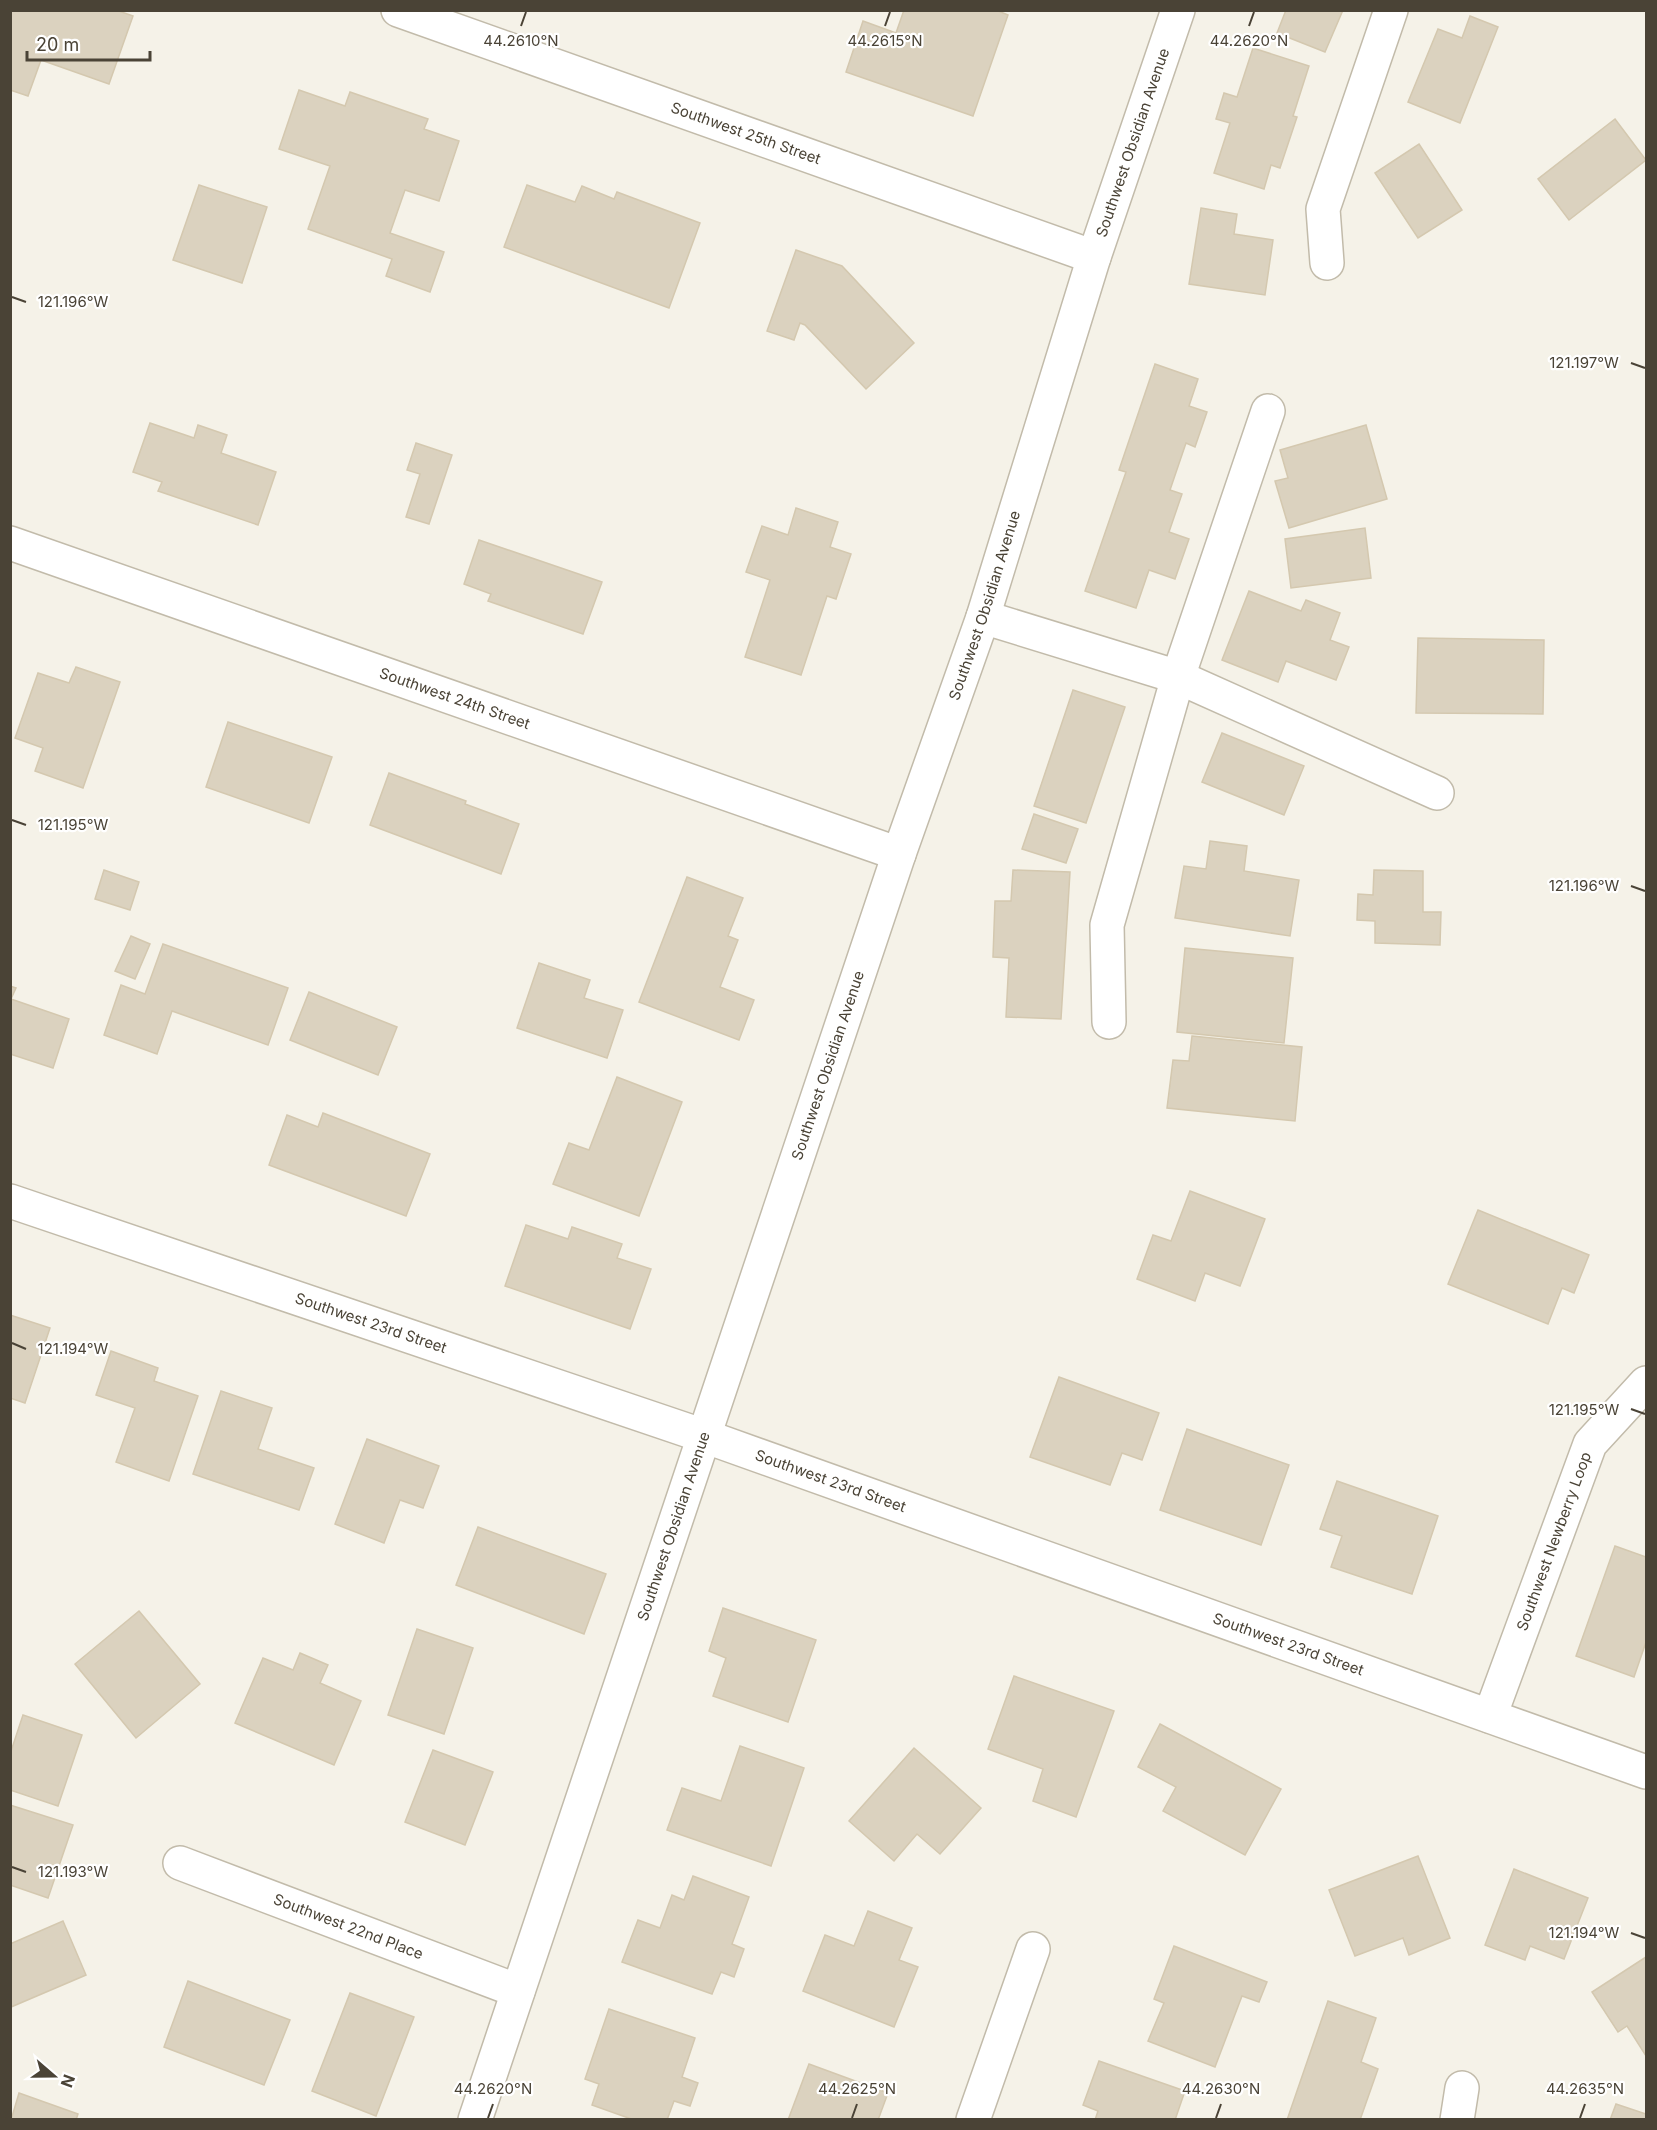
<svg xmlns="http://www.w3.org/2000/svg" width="1657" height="2130" font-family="Inter,sans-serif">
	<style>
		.building { fill: #dbd2bf; stroke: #d4c8af; stroke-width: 1.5 }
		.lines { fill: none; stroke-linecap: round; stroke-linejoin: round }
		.minor-casing { stroke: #c2bbaa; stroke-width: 36 }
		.minor { stroke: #fff; stroke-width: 33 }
		.ticks { fill: none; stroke: #4a4336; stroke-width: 2 }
		.labels { text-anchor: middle; stroke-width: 4.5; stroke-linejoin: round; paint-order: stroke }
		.street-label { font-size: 15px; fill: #4a4336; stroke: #fff }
		.ticks-label { font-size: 15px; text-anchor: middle; fill: #4a4336; stroke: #fff; stroke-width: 4.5; stroke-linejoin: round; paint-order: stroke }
	</style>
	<rect width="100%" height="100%" fill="#f5f2e8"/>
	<g class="building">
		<path d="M10,10H116L133,16L109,84L41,60L28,96L10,90Z"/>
		<path d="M904,10H996L1008,15L973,116L846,72L863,21L896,33Z"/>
		<path d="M1286,10H1343L1325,52L1277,33Z"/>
		<path d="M1470,16L1498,27L1460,123L1408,102L1438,29L1462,38Z"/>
		<path d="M1253,48L1309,66L1293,116L1297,117L1280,168L1271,165L1264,189L1214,173L1230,123L1216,119L1224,93L1237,97Z"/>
		<path d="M299,90L345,106L350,92L428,119L424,129L459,141L439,201L405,190L390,233L444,252L430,292L386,276L392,259L308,229L330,166L279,149Z"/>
		<path d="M1615,119L1646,160L1569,220L1538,179Z"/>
		<path d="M1419,144L1462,210L1418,238L1375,173Z"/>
		<path d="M199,185L267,207L242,283L173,260Z"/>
		<path d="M527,185L575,202L582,186L614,199L617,192L700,223L669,308L504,247Z"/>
		<path d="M1201,208L1237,214L1234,234L1273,240L1265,295L1189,284Z"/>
		<path d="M796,250L842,266L914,343L866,389L805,325L800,323L794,340L767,331Z"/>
		<path d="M1155,364L1198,379L1189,406L1207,412L1195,447L1186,443L1170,490L1182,494L1169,532L1189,539L1175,579L1149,570L1136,608L1085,591L1126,472L1119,470Z"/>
		<path d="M150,423L194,438L198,425L227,435L221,453L276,472L258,525L158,491L162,482L133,472Z"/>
		<path d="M1366,425L1387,499L1289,528L1275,481L1288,478L1280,450Z"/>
		<path d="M416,443L452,455L429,524L406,517L420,474L407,470Z"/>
		<path d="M796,508L838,522L830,547L851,554L836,599L827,596L801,675L745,657L770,580L746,572L762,526L788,535Z"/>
		<path d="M1365,528L1371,578L1291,588L1285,539Z"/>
		<path d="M479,540L602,582L583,634L488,601L491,594L464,584Z"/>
		<path d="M1249,591L1301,611L1306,600L1340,613L1330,640L1349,647L1336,680L1286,661L1278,682L1222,660Z"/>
		<path d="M1418,638L1544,640L1543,714L1416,713Z"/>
		<path d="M76,667L120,682L83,788L35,771L43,748L15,738L38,673L69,683Z"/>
		<path d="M1073,690L1125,707L1086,823L1034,806Z"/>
		<path d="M228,722L332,757L309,823L206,787Z"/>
		<path d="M1222,733L1304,766L1284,815L1202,782Z"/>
		<path d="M389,773L466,801L465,804L519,824L501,874L370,825Z"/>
		<path d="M1034,814L1078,829L1066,863L1022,849Z"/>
		<path d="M1210,841L1247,846L1244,871L1299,880L1290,936L1175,918L1184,866L1206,869Z"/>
		<path d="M104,870L139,882L130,910L95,899Z"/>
		<path d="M1013,870L1070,872L1061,1019L1006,1017L1009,958L993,957L995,901H1011Z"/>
		<path d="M1374,870L1423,871V912H1441L1440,945L1375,943V921L1357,920L1358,894L1373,895Z"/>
		<path d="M687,877L743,898L728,936L738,940L720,987L754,1000L739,1040L639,1002Z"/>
		<path d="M131,936L150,944L135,979L115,971Z"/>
		<path d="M163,944L288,988L268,1045L172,1011L157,1054L104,1035L121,985L145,994Z"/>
		<path d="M1185,948L1293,958L1284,1043L1177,1032Z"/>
		<path d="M539,963L590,980L584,998L623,1010L607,1058L517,1028Z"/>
		<path d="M10,986L16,988L11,999L69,1019L53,1068L10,1054Z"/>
		<path d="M309,992L397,1027L378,1075L290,1040Z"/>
		<path d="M1192,1036L1302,1047L1295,1121L1167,1108L1173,1060L1189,1061Z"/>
		<path d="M617,1077L682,1102L639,1216L553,1184L569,1143L589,1150Z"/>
		<path d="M323,1113L430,1154L406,1216L269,1165L287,1115L318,1127Z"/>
		<path d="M1190,1191L1265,1219L1240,1286L1205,1273L1195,1301L1137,1279L1153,1235L1171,1241Z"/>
		<path d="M1478,1210L1589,1255L1574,1293L1562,1288L1548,1324L1448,1284Z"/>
		<path d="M526,1225L568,1239L572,1227L622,1244L617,1258L651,1269L630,1329L505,1286Z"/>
		<path d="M10,1315L50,1328L25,1403L10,1398Z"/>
		<path d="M111,1351L158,1368L154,1381L198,1396L169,1481L116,1462L135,1408L96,1395Z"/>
		<path d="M1059,1377L1159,1413L1142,1460L1122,1453L1110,1485L1030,1457Z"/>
		<path d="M221,1391L272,1408L258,1449L314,1468L299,1510L193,1474Z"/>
		<path d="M1187,1429L1289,1465L1261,1545L1160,1510Z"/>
		<path d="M367,1439L439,1466L423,1508L400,1500L384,1543L335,1524Z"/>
		<path d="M1337,1481L1438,1516L1412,1594L1331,1567L1342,1536L1320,1529Z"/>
		<path d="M478,1527L606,1574L584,1634L456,1585Z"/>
		<path d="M1615,1546L1646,1557V1642L1634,1677L1576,1656Z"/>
		<path d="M723,1608L816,1640L788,1722L713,1696L726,1658L709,1651Z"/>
		<path d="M139,1611L200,1684L136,1738L75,1664Z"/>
		<path d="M417,1629L473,1648L444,1734L388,1715Z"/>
		<path d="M300,1653L328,1665L320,1683L361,1701L334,1765L235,1723L263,1658L293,1670Z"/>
		<path d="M1014,1676L1114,1711L1076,1817L1033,1801L1043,1769L988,1749Z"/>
		<path d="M23,1715L82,1735L58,1806L10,1790V1754Z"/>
		<path d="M1160,1724L1281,1789L1245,1855L1163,1811L1176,1787L1138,1767Z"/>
		<path d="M740,1746L804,1768L771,1866L667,1830L682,1788L721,1801Z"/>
		<path d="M914,1748L981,1808L940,1854L917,1834L894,1861L849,1821Z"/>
		<path d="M433,1750L493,1772L465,1845L405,1822Z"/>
		<path d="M10,1805L73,1825L48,1898L10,1885Z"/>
		<path d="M1418,1856L1450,1938L1409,1955L1403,1938L1355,1956L1329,1890Z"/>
		<path d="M1514,1869L1588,1898L1564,1959L1530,1946L1525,1960L1485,1945Z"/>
		<path d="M693,1876L749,1897L732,1944L744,1949L734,1977L721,1972L712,1994L622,1962L638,1920L660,1928L672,1895L684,1900Z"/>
		<path d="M868,1911L912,1928L899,1960L918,1967L894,2027L803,1991L825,1935L854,1946Z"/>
		<path d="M63,1921L86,1975L11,2007L10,1944Z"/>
		<path d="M1174,1946L1267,1982L1259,2002L1242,1996L1215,2067L1148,2041L1164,2003L1154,1999Z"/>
		<path d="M1646,1957V2056L1627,2026L1618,2032L1592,1992Z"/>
		<path d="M188,1981L290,2020L264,2085L164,2047Z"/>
		<path d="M350,1993L414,2017L376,2116L312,2091Z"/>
		<path d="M1328,2001L1376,2018L1361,2062L1378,2069L1360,2120H1287Z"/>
		<path d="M609,2009L695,2038L682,2077L698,2083L690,2106L674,2101L667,2120H634L592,2105L599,2084L585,2079Z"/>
		<path d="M1099,2061L1185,2091L1175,2120H1095L1098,2111L1083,2105Z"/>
		<path d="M809,2064L888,2093L878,2120H788Z"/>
		<path d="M19,2093L78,2114L76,2120H11Z"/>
		<path d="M1616,2104L1646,2114V2120H1610Z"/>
	</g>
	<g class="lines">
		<defs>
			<g id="minor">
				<path id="s1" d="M398,10L1094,257"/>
				<path d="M1327,263L1323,209L1391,10"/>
				<path id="s2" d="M10,543L899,854"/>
				<path d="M983,617L1178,677L1437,793"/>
				<path d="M1109,1022L1107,925L1178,677L1268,411"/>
				<path id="s3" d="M10,1201L704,1436L1646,1772"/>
				<path id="s4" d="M1490,1716L1590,1444L1646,1383"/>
				<path id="s5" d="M180,1863L518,1991"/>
				<path id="s6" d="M475,2120L899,854L983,617L1094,257L1178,10"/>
				<path d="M973,2120L1033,1949"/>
				<path d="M1457,2120L1462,2088"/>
			</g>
		</defs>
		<use href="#minor" class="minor-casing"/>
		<use href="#minor" class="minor"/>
	</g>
	<path class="ticks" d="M521,26L526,12M885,26L890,12M1249,26L1254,12M12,297L26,302M1631,363L1645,368M12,820L26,825M1631,886L1645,891M12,1343L26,1349M1631,1409L1645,1414M12,1867L26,1872M1631,1933L1645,1938M488,2118L493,2104M852,2118L857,2104M1216,2118L1221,2104M1580,2118L1585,2104"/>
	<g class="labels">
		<g class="street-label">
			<text dy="5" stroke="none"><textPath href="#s1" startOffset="369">Southwest 25th Street</textPath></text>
			<text dy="5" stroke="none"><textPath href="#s6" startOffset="2084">Southwest Obsidian Avenue</textPath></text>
			<text dy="5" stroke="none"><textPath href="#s6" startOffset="1598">Southwest Obsidian Avenue</textPath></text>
			<text dy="5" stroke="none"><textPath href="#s2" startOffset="471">Southwest 24th Street</textPath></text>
			<text dy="5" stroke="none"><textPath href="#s6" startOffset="1112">Southwest Obsidian Avenue</textPath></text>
			<text dy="5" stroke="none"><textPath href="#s3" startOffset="381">Southwest 23rd Street</textPath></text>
			<text dy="5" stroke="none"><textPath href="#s3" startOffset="867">Southwest 23rd Street</textPath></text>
			<text dy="5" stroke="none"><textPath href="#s6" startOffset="626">Southwest Obsidian Avenue</textPath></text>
			<text dy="5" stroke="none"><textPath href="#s4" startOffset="186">Southwest Newberry Loop</textPath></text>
			<text dy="5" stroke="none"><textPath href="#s3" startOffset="1353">Southwest 23rd Street</textPath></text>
			<text dy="5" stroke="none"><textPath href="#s5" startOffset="180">Southwest 22nd Place</textPath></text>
		</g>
	</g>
	<g class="ticks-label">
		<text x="521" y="46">44.2610°N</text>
		<text x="885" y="46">44.2615°N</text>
		<text x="1249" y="46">44.2620°N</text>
		<text x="73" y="307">121.196°W</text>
		<text x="1584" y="368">121.197°W</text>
		<text x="73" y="830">121.195°W</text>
		<text x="1584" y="891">121.196°W</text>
		<text x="73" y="1354">121.194°W</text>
		<text x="1584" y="1415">121.195°W</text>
		<text x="73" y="1877">121.193°W</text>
		<text x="1584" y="1938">121.194°W</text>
		<text x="493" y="2094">44.2620°N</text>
		<text x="857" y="2094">44.2625°N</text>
		<text x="1221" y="2094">44.2630°N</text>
		<text x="1585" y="2094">44.2635°N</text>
	</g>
	<rect width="1657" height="2130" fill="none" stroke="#4a4336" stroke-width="24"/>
	<g transform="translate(54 2076) rotate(110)" stroke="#ffffff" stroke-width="4.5" paint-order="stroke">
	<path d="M0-4.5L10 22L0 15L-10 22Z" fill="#4a4336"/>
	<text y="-9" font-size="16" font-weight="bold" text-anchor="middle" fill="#4a4336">N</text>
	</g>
	<path d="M27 51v9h123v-9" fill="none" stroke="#4a4336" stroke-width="3"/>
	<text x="36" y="51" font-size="18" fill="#4a4336" stroke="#ffffff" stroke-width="4.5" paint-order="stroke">20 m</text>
</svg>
